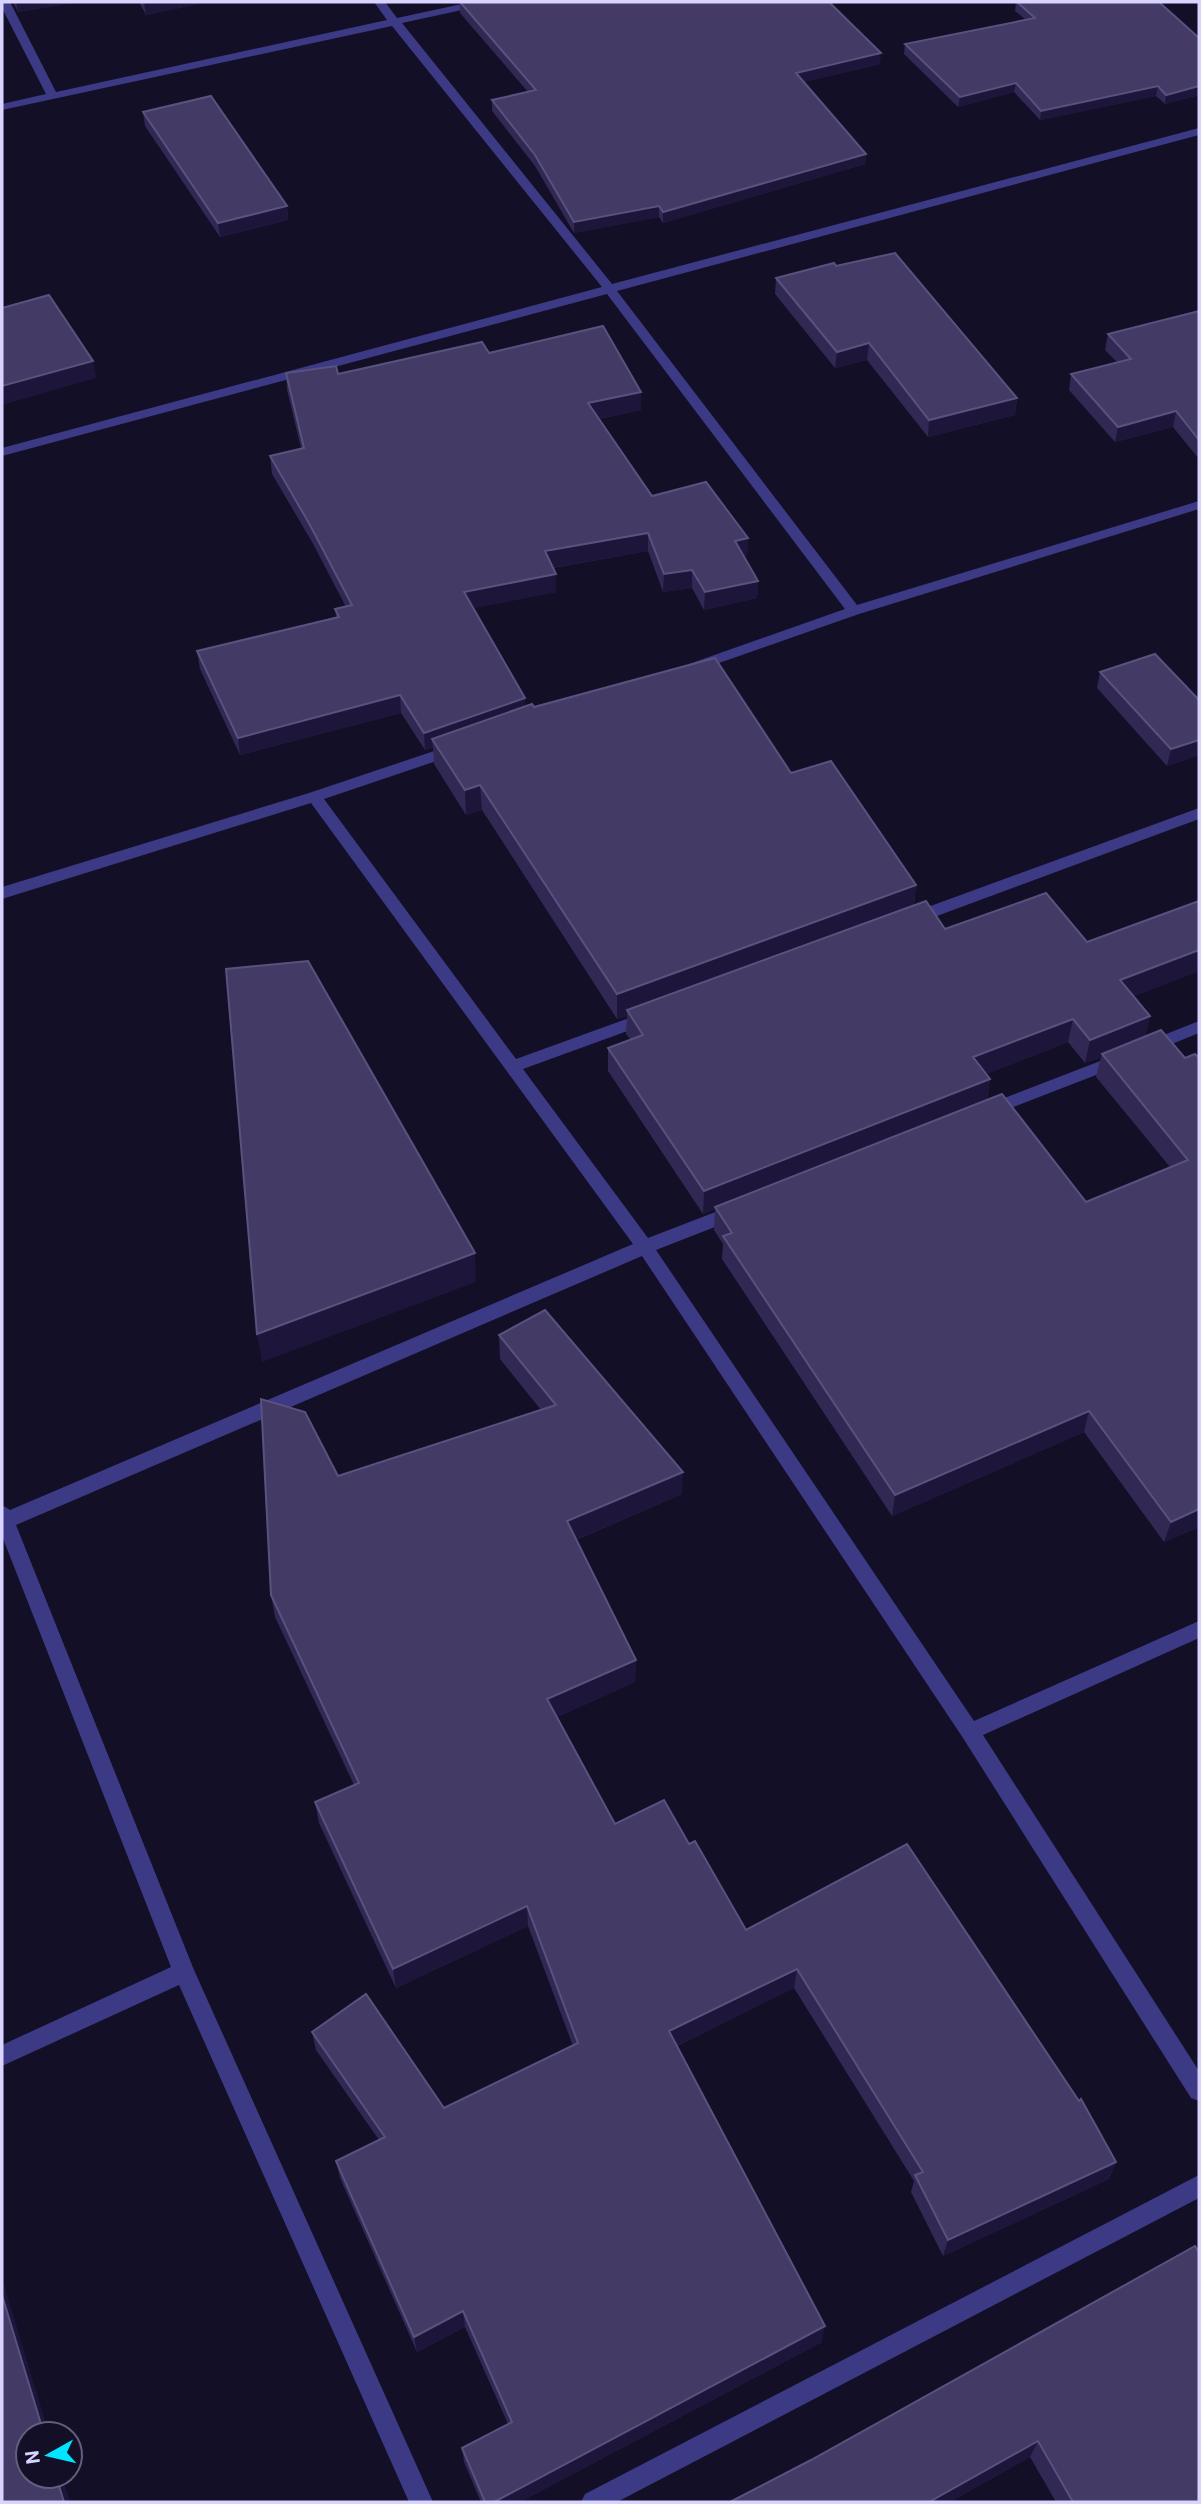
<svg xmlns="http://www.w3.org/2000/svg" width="1201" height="2504" font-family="Roboto,sans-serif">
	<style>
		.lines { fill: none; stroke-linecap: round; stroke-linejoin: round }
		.street { fill: #3d3a85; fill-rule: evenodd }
		.wall { fill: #312854; fill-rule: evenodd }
		.shaded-wall { fill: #1d163a }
		.building { fill: #433a66; stroke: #5a527e; stroke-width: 2 }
	</style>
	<rect width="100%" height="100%" fill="#130f26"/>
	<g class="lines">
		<g class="street">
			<path d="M2,2H10L56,92L387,20L374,2H385L397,18L471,2H490L485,5L402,23L612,284L1199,128V135L617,291L857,605L1199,501V509L859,614L699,670H689L687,667L689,664L845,609L607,294L2,456V448L602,287L392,26L2,110V104L46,94L2,8Z"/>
			<path d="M455,744L460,745L462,749L460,753L324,799L516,1059L643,1013H655L657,1017L655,1021L523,1069L648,1238L731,1206H743L746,1211L743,1216L656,1250L974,1721L1199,1621V1638L983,1735L1199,2071V2101L1191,2098L963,1738L642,1256L16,1525L194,1970L433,2502H409L179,1985L2,2066V2045L171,1967L2,1536V1505L10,1510L633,1244L311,803L2,899V887L309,793Z"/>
			<path d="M1199,808V819L918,923H906L904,919L906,915Z"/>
			<path d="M1199,1021V1033L1147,1054L1139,1048L1141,1044Z"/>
			<path d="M1121,1053L1127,1055L1129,1059L1127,1063L993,1115L987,1117L979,1111L981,1107Z"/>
			<path d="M1199,2175V2198L617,2502H581L585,2494Z"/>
		</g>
	</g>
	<g class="wall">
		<path d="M13,2H78L18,12Z"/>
		<path d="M139,2H207L146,15Z"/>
		<path d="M460,2L880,64L804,82L866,154L865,164L663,223L659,217L574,233L535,166L492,111V100L528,92L460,13Z"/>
		<path d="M1016,2L1199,38V95L1165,104L1156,96L1040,120L1014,92L958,107L904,54L905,44L1026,20L1015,11Z"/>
		<path d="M143,112L287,206L288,220L220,237L145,126Z"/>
		<path d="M836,266L1017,398L1015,415L928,437L867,360L835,368L775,294L776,278Z"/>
		<path d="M1199,311V459L1173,427L1115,442L1069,390L1071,374L1117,362L1105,350L1108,334Z"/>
		<path d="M489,353L641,410L599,419L652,496L748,538L747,556H744L758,581L757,598L704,610L692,588L663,592L648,551L553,568L556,574V592L474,608L525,698V707H534L791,773L916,885L914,905L945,929L1087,942L1199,901V971L1133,996L1145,1036L1185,1058L1199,1055V1527L1164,1542L1084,1432L892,1516L722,1259L723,1244L714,1230L715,1209L703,1214L608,1071V1048L631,1040L626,1034L627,1016L617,1019L482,810L466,815L434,764L433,748L425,750L401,713L240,755L200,669L197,651L336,617L335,609L346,607L312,542L272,474L270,456L301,448L287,390L286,373L338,374ZM1068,1042L1085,1063L1101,1057L1096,1077L1170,1167L1086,1202L987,1099L990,1079L986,1074Z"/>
		<path d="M1100,672L1199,700V755L1167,766L1097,688Z"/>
		<path d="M499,1335L682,1494L576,1540L636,1660L635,1682L557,1717L615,1824L689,1844L746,1930L1116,2162L1109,2179L943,2256L911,2192L914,2181L794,1988L677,2046L822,2342L520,2502H481L464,2462L462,2448L508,2424L465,2327L417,2352L340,2178L336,2161L379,2140L316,2050L312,2032L444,2108L573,2046L528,1926L396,1988L319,1823L315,1802L354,1785L275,1617L271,1595L338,1476L541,1410L500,1359Z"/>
		<path d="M1199,2252V2502H1056L1030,2457L950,2502H730L811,2460Z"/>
	</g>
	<g class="shaded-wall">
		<path d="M16,2H78L18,12Z"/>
		<path d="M144,2H207L146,15Z"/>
		<path d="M881,53L880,64L796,84V73Z"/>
		<path d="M1016,83L1014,92L958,107L960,97Z"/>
		<path d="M1158,86L1156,96L1040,120L1041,111Z"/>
		<path d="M1199,86V95L1165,104L1166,95Z"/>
		<path d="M866,154L865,164L663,223V212Z"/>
		<path d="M287,206L288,220L220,237L218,223Z"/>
		<path d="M659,206V217L574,233V222Z"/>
		<path d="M869,343L867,360L835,368L837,352Z"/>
		<path d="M93,361L96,378L2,405V386Z"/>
		<path d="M641,392V410L588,421V403Z"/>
		<path d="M1017,398L1015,415L928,437L929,420Z"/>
		<path d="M1176,411L1173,427L1115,442L1118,427Z"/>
		<path d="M648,533V551L545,569V551Z"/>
		<path d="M748,538L747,556L734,558L735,541Z"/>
		<path d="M692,570V588L663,592L664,574Z"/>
		<path d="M556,574V592L465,610L464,592Z"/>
		<path d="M758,581L757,598L704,610L705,592Z"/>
		<path d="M400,695L401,713L240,755L238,738Z"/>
		<path d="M525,698V716L432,739L433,748L425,750L424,733Z"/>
		<path d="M1199,740V755L1167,766L1171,749Z"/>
		<path d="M480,785L482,810L466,815L465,790Z"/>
		<path d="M916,885L913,910L627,1010V1016L617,1019V994Z"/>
		<path d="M1199,950V971L1115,1004L1120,980Z"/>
		<path d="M1150,1016L1145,1040L1102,1054L1101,1057L1085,1063L1090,1040Z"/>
		<path d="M1073,1019L1068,1042L970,1080L973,1057Z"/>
		<path d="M990,1079L986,1102L703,1214L704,1191Z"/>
		<path d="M475,1253L476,1282L262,1362L257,1334Z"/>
		<path d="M1089,1411L1084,1432L892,1516L895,1495Z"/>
		<path d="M683,1472L682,1494L568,1543L567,1521Z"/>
		<path d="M1199,1509V1527L1164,1542L1171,1522Z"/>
		<path d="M636,1660L635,1682L548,1721L547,1699Z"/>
		<path d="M527,1906L528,1926L396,1988L393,1969Z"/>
		<path d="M797,1969L794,1988L668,2050L669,2031Z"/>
		<path d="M1116,2162L1109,2179L943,2256L948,2240Z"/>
		<path d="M2,2278L49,2434H44L2,2295Z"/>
		<path d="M463,2311L465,2327L417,2352L414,2337Z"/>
		<path d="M825,2326L822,2342L520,2502H494Z"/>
		<path d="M1038,2441L1030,2457L950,2502H929Z"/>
		<path d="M56,2476H62L70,2502H64Z"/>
	</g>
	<g class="building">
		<path d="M460,2H829L881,53L796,73L866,154L663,212L659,206L574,222L535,155L492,100L536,90Z"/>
		<path d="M1017,2H1159L1199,38V86L1166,95L1158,86L1041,111L1016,83L960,97L905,44L1035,18Z"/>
		<path d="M211,96L287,206L218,223L143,112Z"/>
		<path d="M895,253L1017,398L929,420L869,343L837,352L776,278L834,263L836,266Z"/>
		<path d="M49,295L93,361L2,386V308Z"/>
		<path d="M1199,311V440L1176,411L1118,427L1071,374L1131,359L1108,334Z"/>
		<path d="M603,326L641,392L588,403L652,496L706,482L748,538L735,541L758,581L705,592L692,570L664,574L648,533L545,551L556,574L464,592L525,698L424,733L400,695L238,738L197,651L339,617L335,609L352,605L310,525L270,456L304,448L286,373L336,366L338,374L482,342L489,353Z"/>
		<path d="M1155,654L1199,700V740L1171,749L1100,672Z"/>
		<path d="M715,658L791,773L831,761L916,885L617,994L480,785L465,790L432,739L532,704L534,707Z"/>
		<path d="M1046,893L1087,942L1199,901V950L1120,980L1150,1016L1090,1040L1073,1019L973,1057L990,1079L704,1191L608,1048L643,1035L627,1010L926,901L945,929Z"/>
		<path d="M308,961L475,1253L257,1334L226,969Z"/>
		<path d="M1161,1030L1185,1058L1195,1054L1197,1056L1199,1055V1509L1171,1522L1089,1411L895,1495L723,1236L732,1233L715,1207L1002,1094L1086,1202L1188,1160L1102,1054Z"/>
		<path d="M545,1310L683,1472L567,1521L636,1660L547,1699L615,1824L664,1800L689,1844L695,1841L746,1930L907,1844L1079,2101L1081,2099L1116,2162L948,2240L915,2175L923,2172L797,1969L669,2031L825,2326L494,2502H485L462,2448L512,2422L463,2311L414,2337L336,2161L385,2137L312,2032L366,1994L444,2108L578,2043L527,1906L393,1969L315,1802L359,1783L271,1595L261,1399L305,1412L338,1476L556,1405L499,1335Z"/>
		<path d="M1195,2246L1199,2252V2502H1073L1038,2441L929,2502H730L811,2460Z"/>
		<path d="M2,2295L44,2434H28V2476H56L64,2502H2Z"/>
	</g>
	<rect width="1201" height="2504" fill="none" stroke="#d9d4ff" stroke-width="7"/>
	<g transform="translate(49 2455) rotate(262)"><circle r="33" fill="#130f26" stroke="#625e7d" stroke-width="2"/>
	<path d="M0-5L12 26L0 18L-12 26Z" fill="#00e5ff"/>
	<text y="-10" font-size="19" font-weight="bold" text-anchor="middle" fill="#d9d4ff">N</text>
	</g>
</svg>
